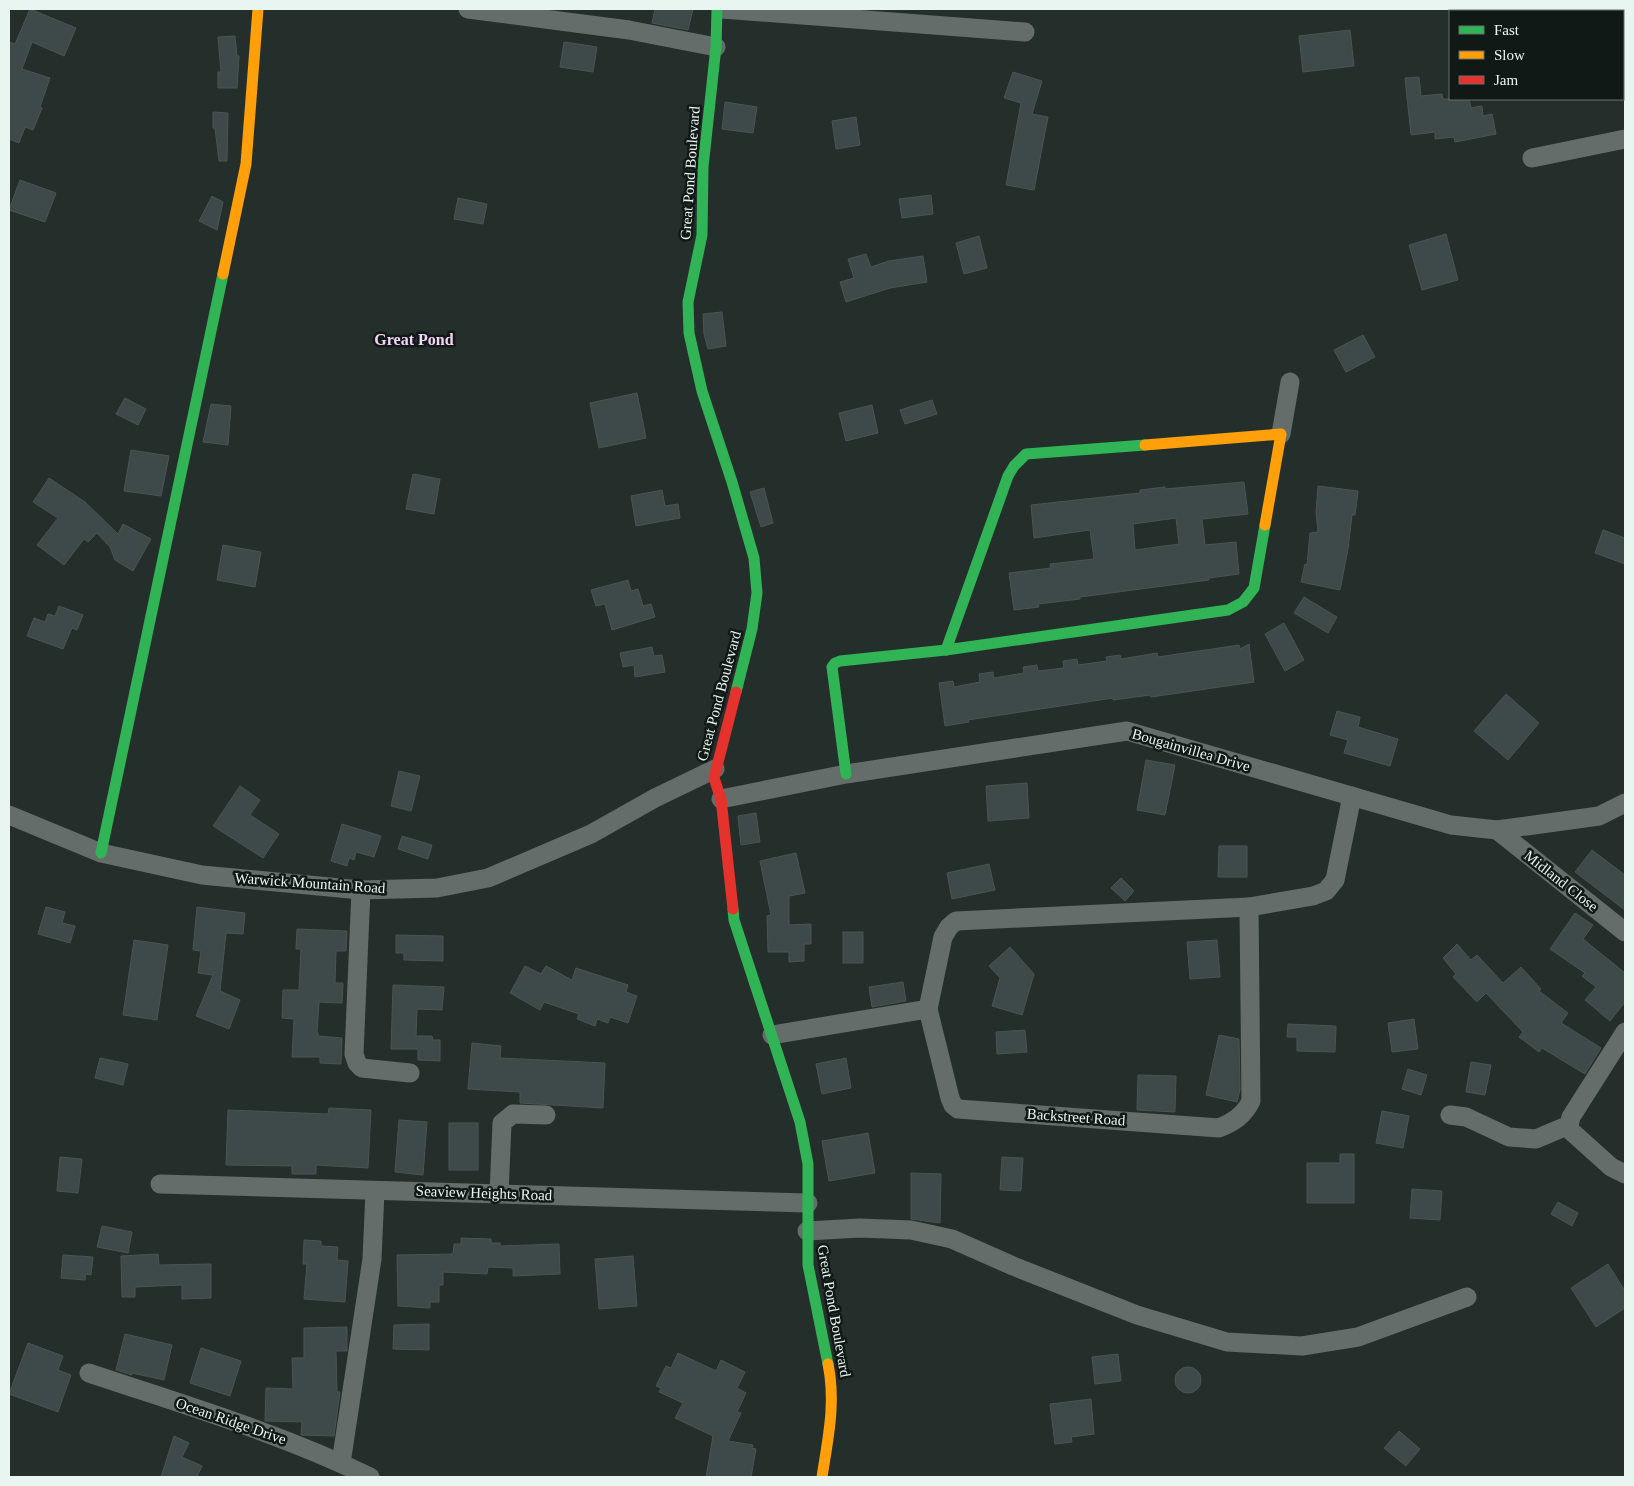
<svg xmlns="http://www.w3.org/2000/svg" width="1634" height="1486" font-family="Georgia,serif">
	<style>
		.building { fill: #3e4a49; stroke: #4a5452; fill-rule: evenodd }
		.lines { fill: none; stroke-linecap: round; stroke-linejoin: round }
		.street { stroke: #646d6a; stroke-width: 19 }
		.fast { stroke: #30b455; stroke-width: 11 }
		.slow { stroke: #ff9f0a; stroke-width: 11 }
		.jam { stroke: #e5322d; stroke-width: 11 }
		.labels { text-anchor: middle; stroke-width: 5; stroke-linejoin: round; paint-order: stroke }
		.street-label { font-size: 15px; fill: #e9f5f1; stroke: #101916 }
		.neighbourhood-label { font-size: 16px; font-weight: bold; fill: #f4d4f8; stroke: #101916 }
	</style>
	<rect width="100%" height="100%" fill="#242f2c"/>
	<g class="building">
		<path d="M30,9L76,28L64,56L32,42L22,69L50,78L40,107L42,108L33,130L25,127L19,143L9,139V42L15,44Z"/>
		<path d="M655,9H693L688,30L652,23Z"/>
		<path d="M1350,30L1354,66L1303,72L1299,36Z"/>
		<path d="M235,36L237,56H239L237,88H218V72H221L218,37Z"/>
		<path d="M564,42L597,47L593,72L560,67Z"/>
		<path d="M1013,72L1042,81L1032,114L1048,117L1034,190L1006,185L1021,103L1004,98Z"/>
		<path d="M1419,77L1421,96L1442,94L1443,99H1469L1471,108L1482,106L1483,116L1492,114L1496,134L1455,142L1454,137L1435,139V132L1411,135L1405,78Z"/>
		<path d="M725,102L757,107L753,133L722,129Z"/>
		<path d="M213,112L228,113L227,161H219L215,128H213Z"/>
		<path d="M856,117L860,145L836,149L832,121Z"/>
		<path d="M20,180L56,193L45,222L9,210Z"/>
		<path d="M931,195L933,214L902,218L899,199Z"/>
		<path d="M212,196L223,202L217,230L199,221Z"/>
		<path d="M458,198L487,204L483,224L454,219Z"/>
		<path d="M1446,234L1458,280L1422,290L1409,245Z"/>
		<path d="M979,236L987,268L964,274L956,243Z"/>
		<path d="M866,254L871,267L889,261L923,256L927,282L890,288L846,302L840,282L854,278L848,259Z"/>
		<path d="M722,312L726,346L708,349L704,334L703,314Z"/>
		<path d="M1363,335L1375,357L1346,372L1334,350Z"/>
		<path d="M637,393L646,438L599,448L590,403Z"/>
		<path d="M125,398L146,409L138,425L116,414Z"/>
		<path d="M932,400L937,414L905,424L900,410Z"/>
		<path d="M211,404L231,406L228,445L203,442Z"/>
		<path d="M872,405L878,433L846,441L839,413Z"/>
		<path d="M131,450L169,456L161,496L124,491Z"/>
		<path d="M413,474L440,479L434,514L406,509Z"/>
		<path d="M49,478L85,502L118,534L123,524L151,539L133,571L115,560L110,547L97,533L88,542L84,539L64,565L37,545L58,518L33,502Z"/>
		<path d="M1244,482L1248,514L1202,519L1205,545L1236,542L1239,574L1209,578V580L1080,597V599L1038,604L1039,607L1014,610L1009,573L1051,568L1050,564L1094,559L1090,530L1034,538L1031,505L1140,493V490L1165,487V489ZM1176,518L1179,544L1135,550L1133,524Z"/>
		<path d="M1318,486L1358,491L1355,515H1352L1348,549L1340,590L1301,582L1305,564L1307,565L1310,533L1318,532L1316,512Z"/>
		<path d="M764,488L773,523L761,527L750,492Z"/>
		<path d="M662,490L665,506L678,504L680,518L636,526L631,496Z"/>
		<path d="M1603,530L1625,538V564L1595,553Z"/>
		<path d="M223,545L261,552L255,587L217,580Z"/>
		<path d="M628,580L631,591L638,589L643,606L651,604L655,617L612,630L605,604L596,606L591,590Z"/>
		<path d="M1304,597L1337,617L1328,633L1294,613Z"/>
		<path d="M59,606L83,615L77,630L72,628L63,649L27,636L34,618L45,622L48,614L55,616Z"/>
		<path d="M1284,623L1304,660L1285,671L1265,634Z"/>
		<path d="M1249,644L1254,682L1151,697L1150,695L1113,700V698L968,720L969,722L945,726L939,683L953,681L954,687L980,682L979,674L993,672L994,678L1024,673L1023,667L1037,665L1038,671L1064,668L1063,661L1077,659L1078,665L1107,661L1106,657L1120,655L1121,659L1157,653L1158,657L1239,645L1240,649Z"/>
		<path d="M652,647L654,656L662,655L665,672L635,677L634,665L623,667L620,653Z"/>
		<path d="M1506,694L1539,723L1508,760L1474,731Z"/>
		<path d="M1337,711L1360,717L1358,727L1398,739L1390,766L1344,753L1348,740L1330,735Z"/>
		<path d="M1146,760L1175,765L1165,815L1137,810Z"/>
		<path d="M399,771L420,776L411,811L391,806Z"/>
		<path d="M1027,783L1029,818L988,821L986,786Z"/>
		<path d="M240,786L260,800L250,815L279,834L263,858L213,826Z"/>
		<path d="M756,813L760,842L741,845L738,816Z"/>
		<path d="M342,824L381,836L374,857L356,852L354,860L349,858L347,866L331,861Z"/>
		<path d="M402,836L432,845L428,859L398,849Z"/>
		<path d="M1219,846H1247V877H1218Z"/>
		<path d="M1592,850L1625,875V910L1575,872Z"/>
		<path d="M796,853L805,893L789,896V925L811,924V944H804V961L789,962V952H768L767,916L771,915L760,861Z"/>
		<path d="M989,864L995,890L952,899L947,873Z"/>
		<path d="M1121,878L1134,891L1125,901L1111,888Z"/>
		<path d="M46,907L65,912L62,923L75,926L70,943L38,934Z"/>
		<path d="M197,907L245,913L243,934L226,933L220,991L240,1000L229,1029L196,1016L213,975L198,973L201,951L193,950Z"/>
		<path d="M1575,913L1593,925L1583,939L1625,973V1002L1610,1021L1585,1000L1596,987L1582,976L1585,973L1550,949Z"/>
		<path d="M297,929L347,931L346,951H336L335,983H343L342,1003L319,1002L317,1033H318V1036L342,1038L341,1064L320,1063V1057H292L294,1019L282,1018L283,990H299L301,949H296Z"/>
		<rect x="843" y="932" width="20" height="31"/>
		<path d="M396,935L443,936V961L404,960V953H396Z"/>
		<path d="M134,940L168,945L157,1020L123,1015Z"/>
		<path d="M1217,940L1220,977L1190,979L1187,942Z"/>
		<path d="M1457,944L1471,960L1477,955L1503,983L1521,967L1541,989L1539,991L1568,1013L1561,1023L1601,1048L1585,1074L1542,1048L1539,1052L1519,1037L1523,1032L1486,993L1477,1002L1453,977L1456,974L1443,958Z"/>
		<path d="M1010,947L1034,974L1022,1015L992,1006L1000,978L989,966Z"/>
		<path d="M525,966L541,974L546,966L572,980L576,968L628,985L626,992L637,996L628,1023L610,1017L608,1023L597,1019L595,1026L577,1019L579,1014L544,1002L540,1010L510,993Z"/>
		<path d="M903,982L906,1001L872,1007L869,987Z"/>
		<path d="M393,985L444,987L442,1010L417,1009L416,1036H432L433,1040H440V1061L418,1060V1049H391Z"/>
		<path d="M1414,1019L1418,1049L1392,1052L1388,1023Z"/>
		<path d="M1288,1024L1336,1026L1335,1052L1297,1051V1037H1287Z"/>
		<path d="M1025,1030L1027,1052L997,1054L996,1032Z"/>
		<path d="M1219,1035L1239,1039L1240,1090L1237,1102L1206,1095Z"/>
		<path d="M472,1043L501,1046L500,1058L605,1063L603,1108L520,1103V1092L468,1089Z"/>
		<path d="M100,1058L128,1064L123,1085L95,1078Z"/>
		<path d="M846,1058L851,1088L822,1094L816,1064Z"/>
		<path d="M1471,1062L1491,1065L1485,1095L1466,1092Z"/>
		<path d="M1408,1069L1427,1075L1421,1095L1402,1089Z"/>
		<path d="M1138,1075L1176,1076L1175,1112L1137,1110Z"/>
		<path d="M329,1108L371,1110L368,1168L316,1165V1174H292V1166L226,1165L228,1110L328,1114Z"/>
		<path d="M1382,1111L1409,1116L1403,1148L1376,1143Z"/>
		<path d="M399,1120L427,1122L423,1175L395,1172Z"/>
		<rect x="449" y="1123" width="29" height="47"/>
		<path d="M868,1133L875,1173L829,1181L822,1141Z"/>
		<path d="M1340,1154H1354V1203H1307V1163H1340Z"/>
		<path d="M60,1157L82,1159L78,1193L57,1191Z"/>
		<path d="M1002,1157L1023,1158L1021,1191L1000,1190Z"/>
		<path d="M911,1173L941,1174L940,1223L911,1219Z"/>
		<path d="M1412,1189L1442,1191L1440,1220L1410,1218Z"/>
		<path d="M1558,1202L1578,1213L1572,1226L1551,1214Z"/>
		<path d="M102,1226L132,1232L128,1253L97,1247Z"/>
		<path d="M461,1238L491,1239V1243H500V1246L559,1244L560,1274L513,1276V1268L488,1267L487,1274L443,1272V1285H439V1302H430V1308L398,1306L397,1255L453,1254L454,1244H461Z"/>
		<path d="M304,1240L321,1241V1246L338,1247L337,1260L348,1261L345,1302L304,1299L307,1264H303Z"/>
		<path d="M158,1254L159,1265L211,1264V1298L182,1299V1285L135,1287V1297H122L121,1256Z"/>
		<path d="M63,1255L93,1257L91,1275L86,1274L85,1280L61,1278Z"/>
		<path d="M633,1256L637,1306L599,1309L595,1259Z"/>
		<path d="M1608,1264L1625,1291V1308L1596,1327L1571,1288Z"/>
		<path d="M429,1324V1350L393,1349L394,1325Z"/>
		<path d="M347,1327V1351H336L337,1392H340L334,1436L301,1435L302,1422L265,1421L266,1388L293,1389L292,1358H304V1328Z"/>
		<path d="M125,1334L172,1345L164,1380L132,1373V1375L116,1370Z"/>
		<path d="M28,1343L63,1356L58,1370L71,1375L58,1412L9,1394Z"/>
		<path d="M201,1348L241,1361L230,1396L190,1383Z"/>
		<path d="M678,1353L716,1371L721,1360L745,1372L737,1388L746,1393L737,1412L741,1413L728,1441L753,1445L752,1448L756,1449L751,1477H706L713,1436L675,1418L683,1403L659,1392L661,1388L656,1386L666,1366L671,1368Z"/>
		<path d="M1118,1354L1121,1381L1095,1384L1092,1357Z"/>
		<circle cx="1188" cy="1380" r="13"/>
		<path d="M1091,1399L1094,1434L1071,1437L1072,1442L1055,1444L1050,1404Z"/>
		<path d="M1399,1431L1420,1449L1406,1466L1384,1448Z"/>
		<path d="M174,1436L189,1443L182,1457L202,1466L197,1477H161Z"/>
	</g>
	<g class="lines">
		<g class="street">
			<path d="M468,9L629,30L716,47"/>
			<path d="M722,9L1025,32"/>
			<path d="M1532,158L1625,139"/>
			<path d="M1281,434L1290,382"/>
			<path d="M721,799L846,774L1127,731L1451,825L1497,830L1599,816L1625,803"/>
			<path d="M9,815L101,853L202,875L361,890L437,888L488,878L591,834L655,798L715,769"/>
			<path d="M1497,830L1625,932"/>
			<path d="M361,890L354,1054L357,1063L362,1068L410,1073"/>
			<path d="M928,1009L943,937L949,927L956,921L1249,907L1313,896L1326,891L1335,880L1352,796"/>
			<path d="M772,1035L928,1009L950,1098L953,1105L958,1109L1219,1128C1234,1122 1244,1115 1251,1101L1249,907"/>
			<path d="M1450,1115L1466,1117L1509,1137L1536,1139L1569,1125"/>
			<path d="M1569,1125L1571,1117L1625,1032"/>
			<path d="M1569,1125L1571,1131L1611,1167L1625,1174"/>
			<path d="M160,1184L808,1203"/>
			<path d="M499,1194L502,1123L513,1114L546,1115"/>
			<path d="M807,1231L860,1228L911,1230L952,1239L1013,1266L1137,1315L1227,1342L1302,1346L1358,1337L1467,1297"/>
			<path d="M89,1373C184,1405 280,1433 370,1477"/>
			<path d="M341,1463L372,1259L375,1191"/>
		</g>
		<g class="fast">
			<path d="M717,9L716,47L703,167L702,235L688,302L689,333L702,391L732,482L754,558L757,593L752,629L736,692"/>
			<path d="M946,650L1008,476L1014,466L1026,454L1145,445"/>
			<path d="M846,774L832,667L835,663L840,661L946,650L1228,610L1243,602L1254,588L1265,525"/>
			<path d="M101,853L223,274"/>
			<path d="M733,909L734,920L800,1122L808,1164V1265L828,1364"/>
		</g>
		<g class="slow">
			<path d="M223,274L246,164L258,9"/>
			<path d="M1145,445L1281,434L1265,525"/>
			<path d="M822,1477C828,1438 836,1403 828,1364"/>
		</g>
		<path class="jam" d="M733,909L721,799L714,778L736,692"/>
	</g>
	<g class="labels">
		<g class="street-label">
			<text transform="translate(690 173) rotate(-86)" y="5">Great Pond Boulevard</text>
			<text transform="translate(719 696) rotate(-75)" y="5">Great Pond Boulevard</text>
			<text transform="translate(1191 750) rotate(16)" y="5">Bougainvillea Drive</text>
			<text transform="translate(1561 881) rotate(38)" y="5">Midland Close</text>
			<text transform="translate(310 883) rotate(4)" y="5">Warwick Mountain Road</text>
			<text transform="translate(1076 1117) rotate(4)" y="5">Backstreet Road</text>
			<text transform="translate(484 1193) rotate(2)" y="5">Seaview Heights Road</text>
			<text transform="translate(834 1311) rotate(80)" y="5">Great Pond Boulevard</text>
			<text transform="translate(231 1421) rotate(19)" y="5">Ocean Ridge Drive</text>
		</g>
		<g class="neighbourhood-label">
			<text x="414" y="345">Great Pond</text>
		</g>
	</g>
	<rect width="1634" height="1486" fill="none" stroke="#e9f5f1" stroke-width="20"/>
	<rect x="1449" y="10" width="175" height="90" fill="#101916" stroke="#67716e"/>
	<rect x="1459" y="26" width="25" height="8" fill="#30b455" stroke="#67716e"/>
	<text x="1494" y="35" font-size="15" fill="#e9f5f1">Fast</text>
	<rect x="1459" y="51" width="25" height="8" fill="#ff9f0a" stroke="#67716e"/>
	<text x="1494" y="60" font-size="15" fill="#e9f5f1">Slow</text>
	<rect x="1459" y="76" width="25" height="8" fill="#e5322d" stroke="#67716e"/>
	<text x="1494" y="85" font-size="15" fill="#e9f5f1">Jam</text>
</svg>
